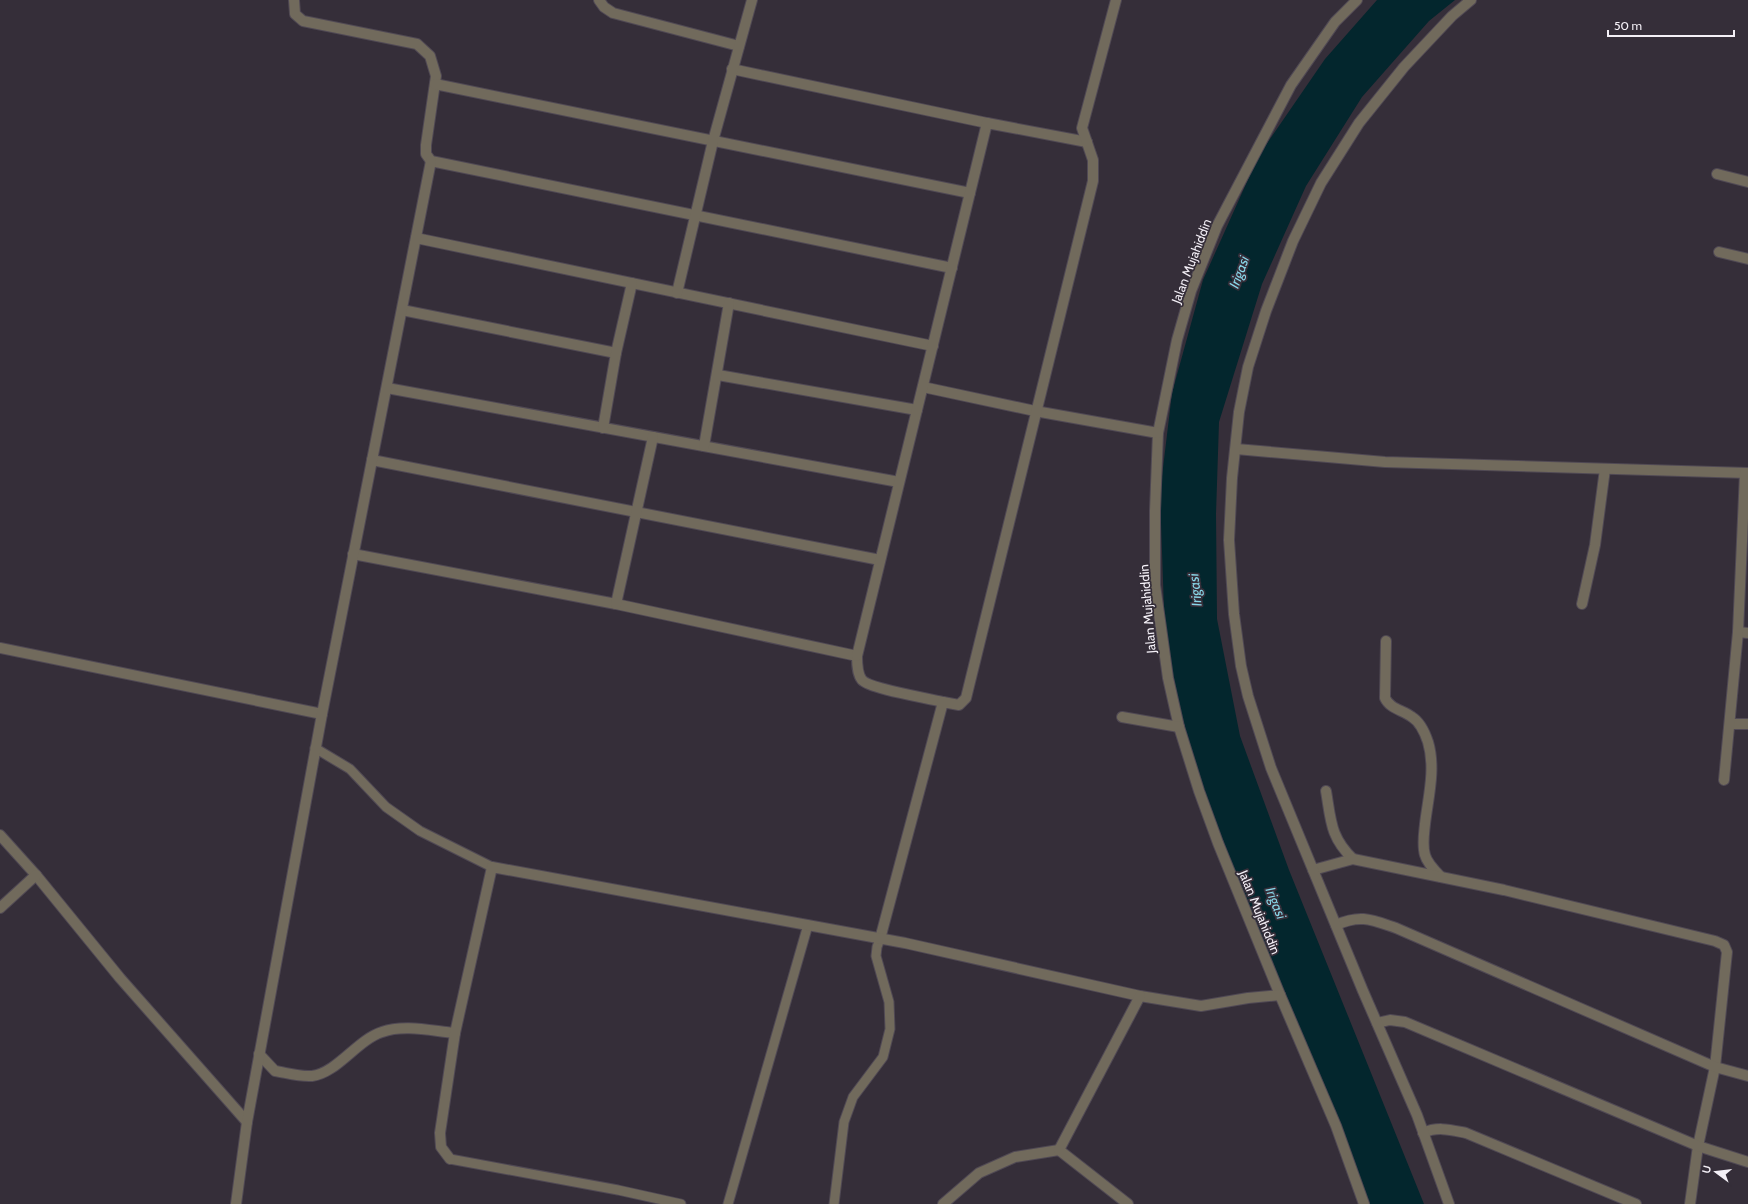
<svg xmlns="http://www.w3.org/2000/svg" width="1748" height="1204" font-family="Cabin,sans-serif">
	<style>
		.water { fill: #03262d }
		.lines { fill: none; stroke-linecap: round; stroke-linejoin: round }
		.lane-casing { stroke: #504954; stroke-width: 11 }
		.street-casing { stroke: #504954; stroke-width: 12 }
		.lane { stroke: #716a5c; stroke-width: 9 }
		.street { stroke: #716a5c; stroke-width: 10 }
		.labels { text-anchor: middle; stroke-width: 3.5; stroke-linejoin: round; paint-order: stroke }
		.street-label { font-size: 13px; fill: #f4f0f7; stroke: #352e39 }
		.water-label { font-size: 14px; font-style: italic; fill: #89d8ea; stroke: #352e39 }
	</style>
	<rect width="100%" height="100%" fill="#352e39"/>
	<path class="water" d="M1377,0H1455L1429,21L1362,97L1306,186L1262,284L1219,422L1216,514L1217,619L1240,736L1289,870L1424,1204H1370L1220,840L1184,734L1165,638L1160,493L1172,393L1203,280L1259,155L1325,59Z"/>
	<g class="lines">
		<defs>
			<g id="lane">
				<path d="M315,748L350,769L386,807L420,831L492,867"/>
				<path d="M450,1159L618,1190L681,1204"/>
				<path d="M728,1204L808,925"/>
				<path d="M834,1204L844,1122L853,1097L883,1057L890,1029L889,1002L876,956L877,947L880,939"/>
			</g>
			<g id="street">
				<path d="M294,0L295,14L303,21L417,44L430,56L436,76L426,145V154L431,161L952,268"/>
				<path d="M599,0L604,7L613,13L739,46"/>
				<path d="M1357,0L1335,22L1291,85L1217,226L1191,291L1177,340L1158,433L1155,511V585L1168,678L1179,727L1199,791L1218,843L1280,995L1336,1126L1364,1204"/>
				<path d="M732,69L987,123"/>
				<path d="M435,84L970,193"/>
				<path d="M1717,174L1748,182"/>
				<path d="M416,238L933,346"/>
				<path d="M1719,252L1748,259"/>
				<path d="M677,293L713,141L752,0"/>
				<path d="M402,310L616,353"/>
				<path d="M718,375L917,410"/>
				<path d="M923,387L1035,411L1158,433"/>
				<path d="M387,388L899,482"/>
				<path d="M603,428L616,353L632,283"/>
				<path d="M704,446L729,303"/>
				<path d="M1236,449L1385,462L1748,473"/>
				<path d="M372,460L880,560"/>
				<path d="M353,554L616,604L857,656C857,663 857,674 862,680C870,689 928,698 943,702"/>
				<path d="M616,604L653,437"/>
				<path d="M1582,604L1595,545L1605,469"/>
				<path d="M1738,632L1748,633"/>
				<path d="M1386,641L1385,698C1390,709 1403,710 1412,717C1420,722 1425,733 1428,742C1436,769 1428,798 1425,824C1424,834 1422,845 1425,855C1427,863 1435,871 1441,877"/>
				<path d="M0,648L322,714"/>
				<path d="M857,656L987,123L1087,142"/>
				<path d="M1122,717L1179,727"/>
				<path d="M1730,724H1748"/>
				<path d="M1724,780L1738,632L1745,473"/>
				<path d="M1326,791C1331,820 1330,837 1353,859"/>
				<path d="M0,835L36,875L120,978L247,1122"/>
				<path d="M1313,870L1353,859L1504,890L1715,941L1724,945L1727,952L1715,1067L1698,1146L1690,1204"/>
				<path d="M0,908L36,875"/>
				<path d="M1336,925C1361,914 1372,920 1396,928L1715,1067L1748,1076"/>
				<path d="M880,939L943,702L959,705L966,698L1093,181V160L1082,128L1116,0"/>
				<path d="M1377,1023L1390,1020L1405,1022L1698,1146L1748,1162"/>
				<path d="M259,1054L275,1071C287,1073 300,1077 312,1076C337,1073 357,1040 382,1032C404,1024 432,1031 455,1033"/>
				<path d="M1423,1133C1438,1126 1451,1130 1466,1133L1636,1204"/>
				<path d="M450,1159L441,1147L440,1133L455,1033L492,867L905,943L1140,996L1201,1006L1248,998L1280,995"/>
				<path d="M236,1204L247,1122L322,714L431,161"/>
				<path d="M943,1204L979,1173L1015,1157L1059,1150"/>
				<path d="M1128,1204L1059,1150L1140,996"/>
				<path d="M1449,1204L1417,1115L1363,991L1271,768L1248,696L1241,666L1234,614L1229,540L1232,478L1239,412L1248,367L1266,311L1293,241L1321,183L1359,123L1404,67L1452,16L1471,0"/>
			</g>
		</defs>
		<use href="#lane" class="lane-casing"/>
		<use href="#street" class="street-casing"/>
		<use href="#lane" class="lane"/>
		<use href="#street" class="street"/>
	</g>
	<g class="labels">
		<g class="street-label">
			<text transform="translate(1191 261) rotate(-69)" y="5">Jalan Mujahiddin</text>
			<text transform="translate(1147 609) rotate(-95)" y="5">Jalan Mujahiddin</text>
			<text transform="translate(1260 912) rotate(68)" y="5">Jalan Mujahiddin</text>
		</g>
		<g class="water-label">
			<text transform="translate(1239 272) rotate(-70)" y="5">Irigasi</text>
			<text transform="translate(1195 590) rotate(-96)" y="5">Irigasi</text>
			<text transform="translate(1276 903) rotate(68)" y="5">Irigasi</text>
		</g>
	</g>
	<g transform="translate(1716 1172) rotate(285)" stroke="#352e39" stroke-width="3" paint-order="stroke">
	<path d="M0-3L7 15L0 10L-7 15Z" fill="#f4f0f7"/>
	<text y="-6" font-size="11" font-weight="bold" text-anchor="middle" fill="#f4f0f7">U</text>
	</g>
	<path d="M1608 30v6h126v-6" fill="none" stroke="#f4f0f7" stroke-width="2"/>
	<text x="1614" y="30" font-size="12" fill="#f4f0f7" stroke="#352e39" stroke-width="3" paint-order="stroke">50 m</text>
</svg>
